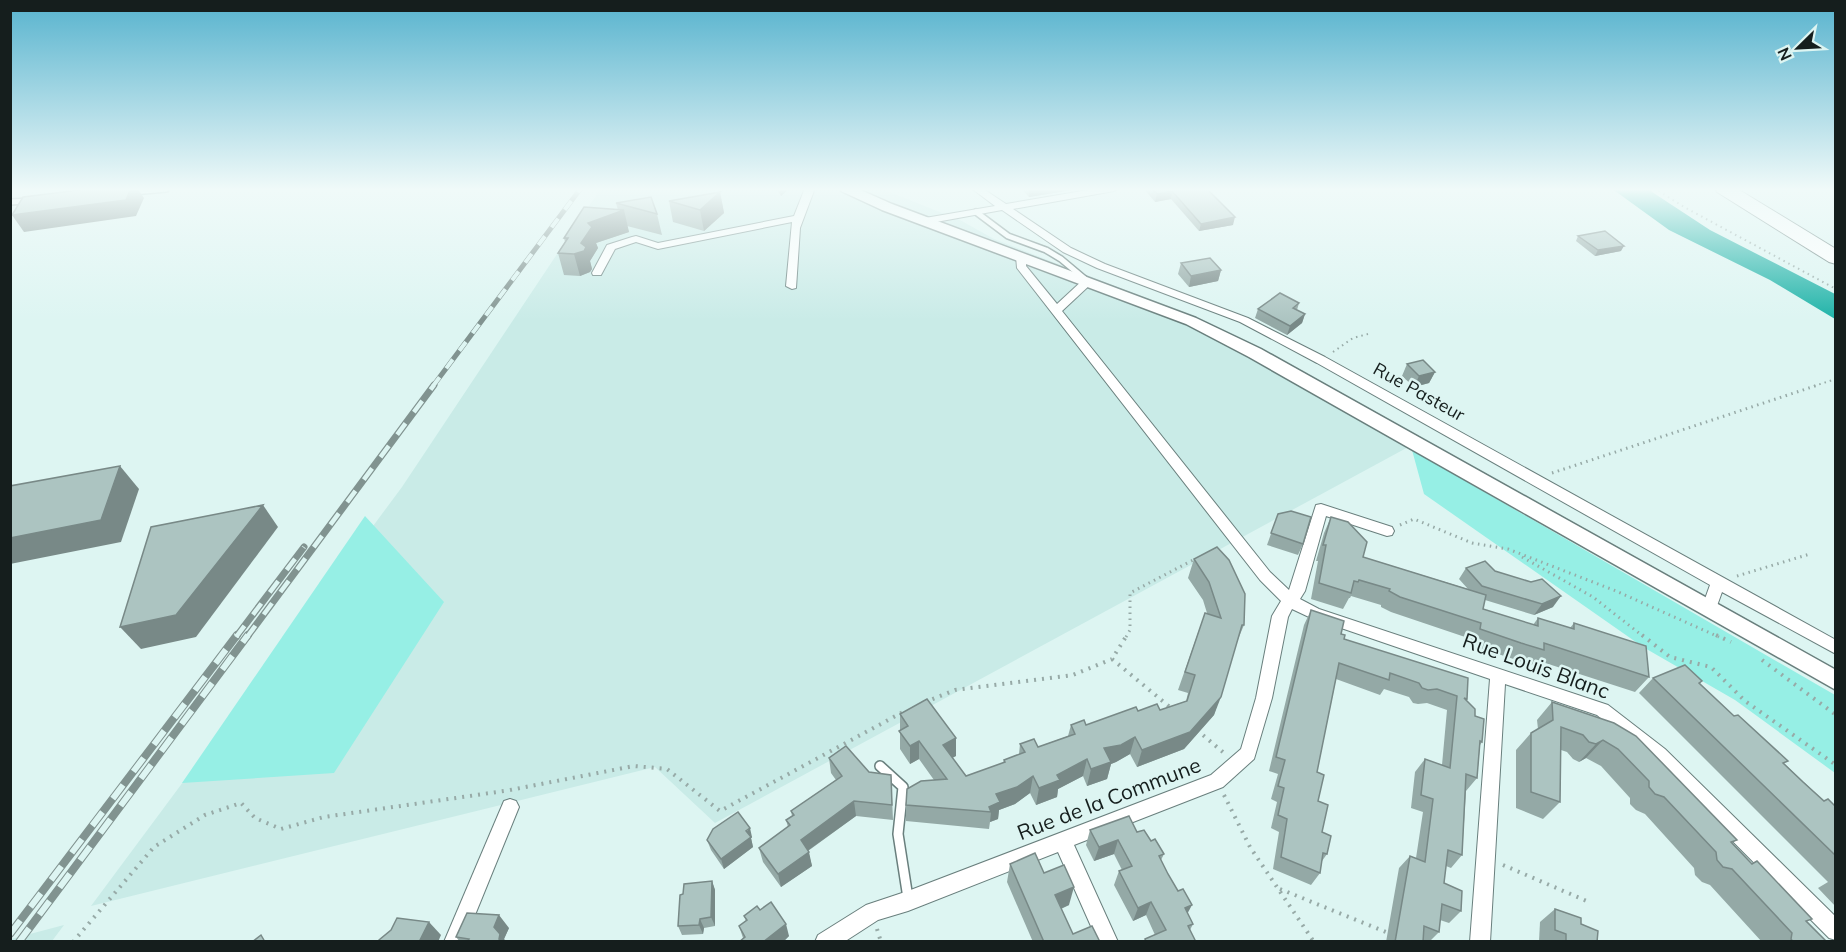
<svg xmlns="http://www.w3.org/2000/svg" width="1846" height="952" font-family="Mulish,sans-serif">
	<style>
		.built { fill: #c9ebe7 }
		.green { fill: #96efe5 }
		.water { fill: #1db2a7 }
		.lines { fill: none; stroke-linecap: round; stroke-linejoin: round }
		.service-far1-casing { stroke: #697f7d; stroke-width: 8 }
		.service-casing { stroke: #697f7d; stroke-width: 12 }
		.minor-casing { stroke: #697f7d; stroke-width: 2 }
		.tertiary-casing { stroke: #697f7d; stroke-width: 3 }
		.motorway-casing { stroke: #697f7d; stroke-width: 2 }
		.path-far2 { stroke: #97aaa7; stroke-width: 2; stroke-dasharray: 1.5 4; stroke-linecap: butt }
		.path-far1 { stroke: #97aaa7; stroke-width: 3; stroke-dasharray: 1.5 4.5; stroke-linecap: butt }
		.path { stroke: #97aaa7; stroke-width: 4; stroke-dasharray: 2 6; stroke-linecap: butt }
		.service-far1 { stroke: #fff; stroke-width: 5 }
		.service { stroke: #fff; stroke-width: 9 }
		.minor { fill: #fff; fill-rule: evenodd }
		.tertiary { fill: #fff; fill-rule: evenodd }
		.motorway { fill: #fff; fill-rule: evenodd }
		.rail-far2-casing { stroke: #819390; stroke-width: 5 }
		.rail-far1-casing { stroke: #819390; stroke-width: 7 }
		.rail-casing { stroke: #819390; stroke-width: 8 }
		.rail-far2 { stroke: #ddf5f2; stroke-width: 4; stroke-dasharray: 11; stroke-linecap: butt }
		.rail-far1 { stroke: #ddf5f2; stroke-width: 4.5; stroke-dasharray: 14; stroke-linecap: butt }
		.rail { stroke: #ddf5f2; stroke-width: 6; stroke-dasharray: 17; stroke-linecap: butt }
		.wall { fill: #94a9a6 }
		.shaded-wall { fill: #788987 }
		.building { fill: #acc4c1; stroke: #788987; stroke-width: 1.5 }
		.labels { text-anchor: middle; stroke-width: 5; stroke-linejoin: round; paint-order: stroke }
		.street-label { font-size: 18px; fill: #151e1d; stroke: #ddf5f2 }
		.near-street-label { font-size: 21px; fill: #151e1d; stroke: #ddf5f2 }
	</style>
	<rect width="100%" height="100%" fill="#ddf5f2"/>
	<g class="built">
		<path d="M601,188H879L960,220L994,239L1197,318L1240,340L1412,445L715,823L655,767L91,906L402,487Z"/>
		<path d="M64,925L52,941H11V939Z"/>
	</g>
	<g class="green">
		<path d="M1412,450L1835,695V773L1735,700L1643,647L1424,494Z"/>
		<path d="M365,516L444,602L334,773L182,783Z"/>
	</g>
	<path class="water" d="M1611,188H1646L1710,230L1835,294V319L1770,280L1669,230Z"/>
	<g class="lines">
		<defs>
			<g id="service-far1">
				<path d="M133,192L166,189"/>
				<path d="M10,202L29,201"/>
				<path d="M976,212L1008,236L1046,250L1061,259L1086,280"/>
			</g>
			<path id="service" d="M880,766L903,787L898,834L908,898"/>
			<g id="minor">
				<path d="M805,188H815L800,228L796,288L792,289L786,286L792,222L658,249L636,242L615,249L601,275H593L592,273L607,245L632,237L636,236L658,243L794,216Z"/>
				<path d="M971,188H982L1006,204L1100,188H1119L1114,191L1013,209L1071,248L1105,264L1248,318L1325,357L1836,640V654L1722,592L1714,614L1709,616L1704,614L1701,610L1710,585L1317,363L1240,322L1097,268L1063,252L1002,210L925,224L920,221L925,218L995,206Z"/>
				<path d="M1021,253L1026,256V266L1057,304L1084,279H1092V283L1062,311L1270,572L1289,590L1316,505L1321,504L1392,527L1394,531L1392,535L1387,536L1326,516L1305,591L1300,599L1319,609L1608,705L1665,749L1836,917V940L1829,938L1653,761L1597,715L1505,684L1490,942H1470L1490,679L1309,617L1292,609L1288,617L1272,698L1254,759L1223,787L1074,845L1118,942H1098L1058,852L908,911L878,920L844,942H815L818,935L866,905L908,891L1211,775L1241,749L1256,698L1272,616L1281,601L1260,580L1017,268L1016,256Z"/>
				<path d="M510,799L516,801L519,807L464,942H444L504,801Z"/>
			</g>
			<path id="tertiary" d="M840,188H856L892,204L1196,318L1261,349L1836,670V690L1249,357L1186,324L882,210L841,191Z"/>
			<path id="motorway" d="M1715,188H1736L1836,249V264L1829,262L1717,192Z"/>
		</defs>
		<use href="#service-far1" class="service-far1-casing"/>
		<use href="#service" class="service-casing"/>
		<use href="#minor" class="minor-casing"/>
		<use href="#tertiary" class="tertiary-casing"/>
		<use href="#motorway" class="motorway-casing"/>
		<g class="path-far2">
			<path d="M1654,188L1684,207L1836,289"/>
			<path d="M1333,352L1353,338L1368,334"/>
			<path d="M1814,386L1836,379"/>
		</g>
		<g class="path-far1">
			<path d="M1552,473L1818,385"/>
			<path d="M1400,525L1414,519L1472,543L1508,549L1616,591L1719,637"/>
			<path d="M1522,557L1593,597L1644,637"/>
			<path d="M1737,576L1810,554"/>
			<path d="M1126,637L1130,630V593L1195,559"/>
		</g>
		<g class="path">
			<path d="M1642,635L1670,657L1711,667L1745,701L1836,765"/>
			<path d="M1716,635L1731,642"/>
			<path d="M1112,659L1171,708"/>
			<path d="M1762,660L1836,715"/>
			<path d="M925,702L955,690L1073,675L1112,659L1127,635"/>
			<path d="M1197,730L1224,753"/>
			<path d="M510,790L634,766L667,769L720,811L903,712"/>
			<path d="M1224,795L1250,847L1314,942"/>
			<path d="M1503,865L1589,902"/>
			<path d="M1280,889L1391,934"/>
			<path d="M877,929L881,942"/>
			<path d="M73,942L154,847L205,815L241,803L255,818L281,829L324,817L504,791"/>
		</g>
		<use href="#service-far1" class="service-far1"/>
		<use href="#service" class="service"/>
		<use href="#minor" class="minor"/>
		<use href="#tertiary" class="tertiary"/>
		<use href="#motorway" class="motorway"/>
		<defs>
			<path id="rail-far2" d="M433,386L581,188"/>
			<g id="rail-far1">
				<path d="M236,637L304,547"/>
				<path d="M247,637L434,385"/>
			</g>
			<g id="rail">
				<path d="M10,934L237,635"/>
				<path d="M19,942L248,635"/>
			</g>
		</defs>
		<use href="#rail-far2" class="rail-far2-casing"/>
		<use href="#rail-far1" class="rail-far1-casing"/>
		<use href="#rail" class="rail-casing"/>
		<use href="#rail-far2" class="rail-far2"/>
		<use href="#rail-far1" class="rail-far1"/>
		<use href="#rail" class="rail"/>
	</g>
	<g class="wall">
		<path d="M776,188H790L781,196Z"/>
		<path d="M1021,188H1084L1029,197Z"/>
		<path d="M1143,188H1206L1233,225L1199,231L1171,199L1155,202Z"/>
		<path d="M720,192L724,213L704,231L673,222L669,201Z"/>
		<path d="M616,203L657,214L662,235L627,226L629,232L596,243L598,248L590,261L592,269L590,272L580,276L564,275L558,253L565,242L564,238L618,210Z"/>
		<path d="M1578,236L1621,251L1595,256L1576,241Z"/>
		<path d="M1181,263L1221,270L1218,281L1189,287L1178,274Z"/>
		<path d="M1299,303L1297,310L1305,314L1302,323L1287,335L1255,318L1258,309Z"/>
		<path d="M1407,364L1435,372L1429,383L1414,387L1402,376Z"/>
		<path d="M1278,514L1303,544L1298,555L1267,545Z"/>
		<path d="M1331,517L1363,557L1468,589L1459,579L1466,568L1495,571L1553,607L1534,615L1485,600L1483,609L1533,625L1538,618L1570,628L1574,623L1649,677L1635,692L1536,660L1532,665L1470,645L1471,639L1391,612L1381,607V605L1351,596L1350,598H1349L1343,609L1311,599L1318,561H1316L1324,533Z"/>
		<path d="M1194,559L1244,625L1236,644L1214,715L1184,749L1137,767L1130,754L1116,762L1111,764L1107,779L1087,786L1083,776L1058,789L1057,797L1036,805L1030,793L1015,804L999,810L998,819L990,822L989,829L906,821V805L934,780L919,759L910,764L900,749V714L956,738V756L952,757L966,776L1003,763L1004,760L1019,754L1020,744L1038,747L1068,736L1071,725H1086L1138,711L1160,710L1186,701L1188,693L1178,690L1205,613H1207L1203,600L1188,578Z"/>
		<path d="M1311,610L1341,634L1344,639L1467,699L1466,700L1475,716L1482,742L1480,745L1477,778L1466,791L1462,855L1451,868L1446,866L1444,883L1461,911L1449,923L1440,920L1439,932L1429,942H1386L1399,868L1410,856L1416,858L1423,812L1411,808L1415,772L1425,759L1442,765L1447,710L1427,703L1418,704L1413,703L1409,697L1384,689L1380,695L1336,679L1317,772L1318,801L1322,832L1327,854L1322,861L1320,873L1311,885L1273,869L1279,832L1271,828L1277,802L1271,799L1278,774L1269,771L1304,625Z"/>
		<path d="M1653,678L1702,681L1700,684L1824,801L1836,807V907L1818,888L1828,882L1639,693Z"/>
		<path d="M1552,702L1614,723L1737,840L1732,843L1827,942H1762L1710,885L1702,882L1695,875L1694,868L1645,814L1636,810L1630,804V798L1601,766L1586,758L1579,762L1573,759L1567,752L1561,750L1560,802L1543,819L1516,808V750L1531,733L1538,729L1537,720Z"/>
		<path d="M829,758L869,772L891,775L893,820L856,816L808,851L812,866L781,887L763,862L759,848L788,827L786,820L792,816L791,811L836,780L831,773Z"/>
		<path d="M1090,830L1137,832L1151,841L1164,854L1161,860L1193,924L1190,930L1196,942H1144L1145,939L1155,935L1146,915L1133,921L1114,885L1119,871L1122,870L1114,854L1094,861L1086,845Z"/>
		<path d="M752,837L751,838L753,847L724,869L711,850L707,840Z"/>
		<path d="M1010,864L1044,873L1069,905L1061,909L1073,934L1100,942H1033L1007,882Z"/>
		<path d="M712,881L715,890V926L704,928L703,934L682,935L678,926L683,894Z"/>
		<path d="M1555,909L1581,924L1597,942H1539L1540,922Z"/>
		<path d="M760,910L789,936L783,942H739L743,938L739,926L746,921L744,916Z"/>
		<path d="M509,928L504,939L506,942H460L456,937Z"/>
	</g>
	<g class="shaded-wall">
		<path d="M131,188H137L144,198L136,216L24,232L12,215Z"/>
		<path d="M780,188H790L781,196Z"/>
		<path d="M1039,188H1084L1029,197V189Z"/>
		<path d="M1172,191L1171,199L1155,202L1157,194Z"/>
		<path d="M720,192L724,213L704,231L700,210Z"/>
		<path d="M624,210L629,232L596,243L598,248L590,261L592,269L590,272L580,276L574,254L581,243L588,223Z"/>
		<path d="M1235,217L1233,225L1199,231L1201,224Z"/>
		<path d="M1624,246L1621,251L1595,256L1598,250Z"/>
		<path d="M1221,270L1218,281L1189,287L1191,276Z"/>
		<path d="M1305,314L1302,323L1287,335L1290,326Z"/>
		<path d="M1435,372L1429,383L1414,387L1419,376Z"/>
		<path d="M120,466L139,489L121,542L10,564V538Z"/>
		<path d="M263,505L278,527L196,637L141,649L120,627Z"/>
		<path d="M1561,596L1553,607L1534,615L1542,604Z"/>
		<path d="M1221,697L1214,715L1184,749L1137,767L1142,750Z"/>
		<path d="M1135,737L1130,754L1116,762L1111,764L1107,779L1087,786L1091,769L1104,748Z"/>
		<path d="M956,738V756L943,763V745Z"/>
		<path d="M1603,740L1586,758L1579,762L1596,744Z"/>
		<path d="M919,741V759L910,764V746Z"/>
		<path d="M1087,759L1083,776L1058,789L1057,797L1036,805L1039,788L1057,775Z"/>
		<path d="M1033,776L1030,793L1015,804L999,810L998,819L990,822L991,812L989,807L996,794Z"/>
		<path d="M854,801L856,816L803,854L801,840Z"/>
		<path d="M750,828L752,837L751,838L753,847L724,869L721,859Z"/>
		<path d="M1118,840L1114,854L1094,861L1099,847Z"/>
		<path d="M809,852L812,866L781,887L778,874Z"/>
		<path d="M712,881L715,890V926L711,917Z"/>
		<path d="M1074,887L1069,905L1051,913L1055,895Z"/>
		<path d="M1151,902L1146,915L1133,921L1138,908Z"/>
		<path d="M1192,905L1185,918V908Z"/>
		<path d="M499,915L509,928L504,939L506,942H501L494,927Z"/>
		<path d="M700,919L704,928L703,934L699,925Z"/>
		<path d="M429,922L441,935L438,942H419Z"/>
		<path d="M786,924L789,936L783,942H763Z"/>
	</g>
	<g class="building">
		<path d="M96,188H131L126,200L12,215L23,197Z"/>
		<path d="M1151,188H1206L1235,217L1201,224L1172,191L1157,194Z"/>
		<path d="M720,192L700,210L669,201Z"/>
		<path d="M651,197L657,214L616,203Z"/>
		<path d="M584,207L624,210L588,223L592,227L581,243L586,247L584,251L574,254L558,253L568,238H564Z"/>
		<path d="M1605,231L1624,246L1598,250L1578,236Z"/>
		<path d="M1210,258L1221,270L1191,276L1181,263Z"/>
		<path d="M1280,293L1299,303L1293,308L1305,314L1290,326L1258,309Z"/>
		<path d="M1423,360L1435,372L1419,376L1407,364Z"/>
		<path d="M120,466L101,520L10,538V486Z"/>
		<path d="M263,505L176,615L120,627L151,527Z"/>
		<path d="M1291,511L1311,517L1303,544L1271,533L1278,514Z"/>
		<path d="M1331,517L1348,522L1367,542L1363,557L1486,595L1483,609L1538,626V618L1574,629V623L1646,646L1649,677L1544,643V650L1521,643L1480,629L1481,623L1400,597L1389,591L1390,589L1359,580L1358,582L1354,581L1351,593L1319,583L1326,545H1323Z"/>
		<path d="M1217,547L1229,560L1245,594L1244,625H1242L1221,697L1190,732L1142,750L1135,737L1121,745L1104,748L1111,762L1091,769L1087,759L1057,775L1060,780L1039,788L1033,776L1017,787L996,794L1000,802L989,807L991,812L906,805L907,789L921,781L947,779L919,741L910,746L899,731L908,726L900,714L927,699L956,738L943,745L966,776L1005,762L1004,760L1025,752L1020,744L1034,739L1038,747L1075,734L1071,725L1084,720L1086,725L1136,707L1138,711L1157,704L1160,710L1187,701L1195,675L1185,672L1205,613L1221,618L1209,582L1194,559Z"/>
		<path d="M1485,561L1495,571L1531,582L1542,579L1561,596L1542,604L1482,586L1466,568Z"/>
		<path d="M1311,610L1344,621L1341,634L1345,635L1344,639L1468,678L1467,699L1464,698L1475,709V716L1484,719L1482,742L1480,741L1477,778L1466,774L1462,855L1448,850L1444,883L1462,891L1461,911L1442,904L1439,932L1424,926L1423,942H1395L1410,856L1425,862L1433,799L1421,795L1425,759L1450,768L1457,696L1437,689L1428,690L1422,688L1419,683L1390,673L1389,680L1339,663L1317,772L1324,775L1318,801L1328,805L1322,832L1331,836L1327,854L1323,853L1320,873L1281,857L1287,819L1278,815L1284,788L1278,786L1285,760L1276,757Z"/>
		<path d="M1685,665L1702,681L1699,683L1734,716L1738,715L1788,761L1783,763L1803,782L1824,801L1828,799L1836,807V856L1653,678Z"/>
		<path d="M1552,702L1614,723L1636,736L1737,840L1731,842L1752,864L1757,861L1812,919L1806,921L1827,942H1793L1791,939L1792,933L1732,869L1723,867L1717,860L1716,852L1664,797L1655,794L1649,787V781L1618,749L1603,740L1596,744L1589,742L1583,735L1561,727L1560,802L1531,792V733L1553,720Z"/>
		<path d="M846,746L869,772L891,775L892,805L854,801L801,840L809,852L778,874L759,848L790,825L786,820L794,815L791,811L842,776L829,758Z"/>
		<path d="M738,812L750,828L746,831L751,837L721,859L707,840L713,829Z"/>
		<path d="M1129,816L1137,832L1144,830L1151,841L1155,839L1164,854L1159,856L1168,874L1178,891L1183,889L1192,905L1185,908L1193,924L1188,926L1196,942H1146L1145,939L1166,930L1151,902L1138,908L1119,871L1132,866L1118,840L1099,847L1090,830Z"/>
		<path d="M1035,853L1044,873L1064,865L1074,887L1055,895L1073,934L1092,926L1100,942H1044L1010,864Z"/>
		<path d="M712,881L711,917L700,919L699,925L678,926L680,895L683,894L684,884Z"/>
		<path d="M771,902L786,924L763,942H739L745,937L739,926L747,920L744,916L757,906L760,910Z"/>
		<path d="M1555,909L1581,918V924L1598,931L1597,942H1566V934L1555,930Z"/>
		<path d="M467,913L499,915L494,927L500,934L499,939L501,942H467L469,939L456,937Z"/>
		<path d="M397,918L429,922L419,942H378L379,940L391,930Z"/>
		<path d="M261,935L265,942H252Z"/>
	</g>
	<linearGradient id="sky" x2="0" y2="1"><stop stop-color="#57b3ce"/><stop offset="0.59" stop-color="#f0faf9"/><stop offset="1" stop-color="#f0faf9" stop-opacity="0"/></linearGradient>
	<rect width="1846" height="321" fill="url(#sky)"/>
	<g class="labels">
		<g class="street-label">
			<text transform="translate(1419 392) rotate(29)" y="6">Rue Pasteur</text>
		</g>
		<g class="near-street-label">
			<text transform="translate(1536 666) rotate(20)" y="7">Rue Louis Blanc</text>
			<text transform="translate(1109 799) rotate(-21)" y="7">Rue de la Commune</text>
		</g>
	</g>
	<rect width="1846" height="952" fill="none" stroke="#151e1d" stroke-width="24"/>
	<g transform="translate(1798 48) rotate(246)" stroke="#ddf5f2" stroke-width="4.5" paint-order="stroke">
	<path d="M0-4.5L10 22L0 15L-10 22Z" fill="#151e1d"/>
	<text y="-9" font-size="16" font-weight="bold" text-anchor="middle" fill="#151e1d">N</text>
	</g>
</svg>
